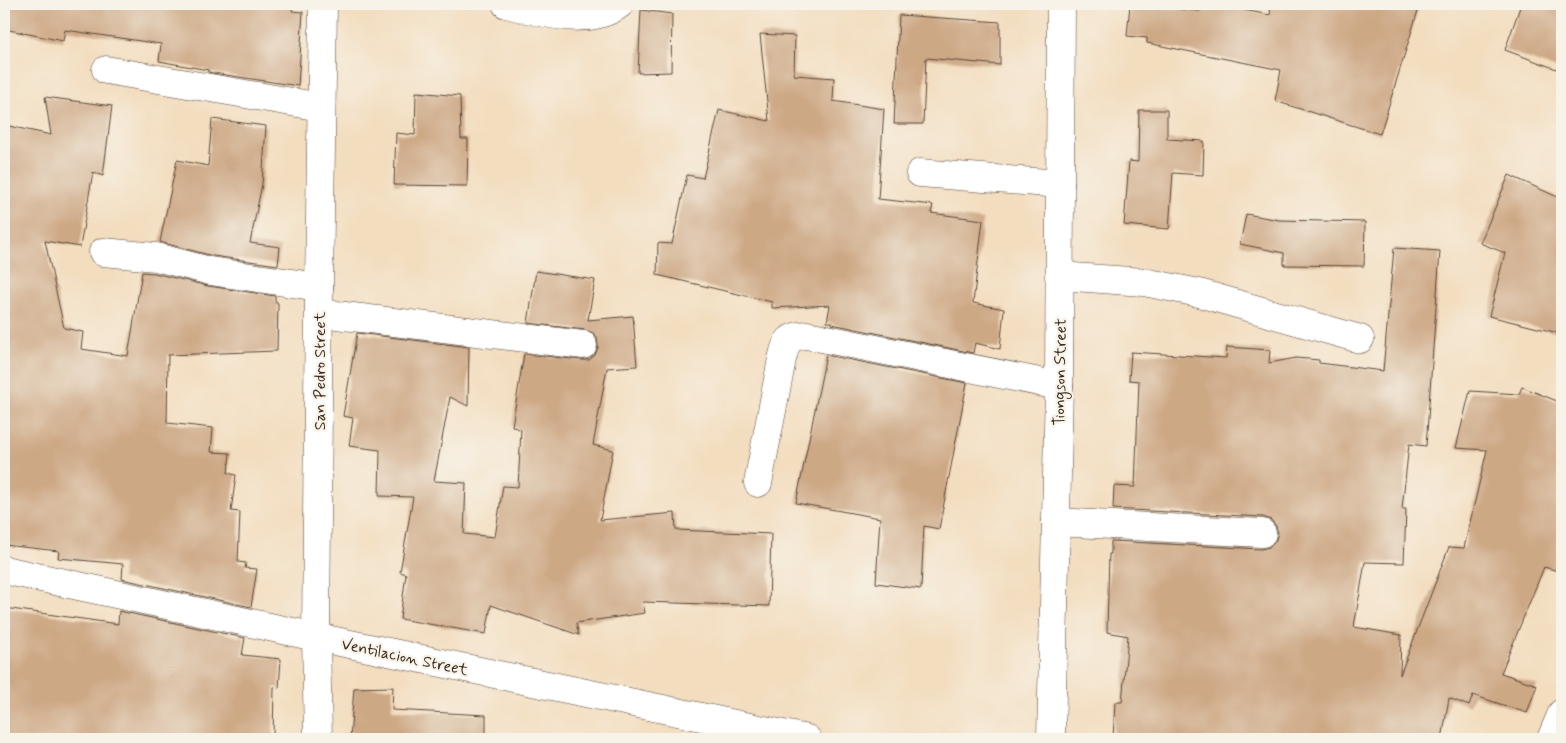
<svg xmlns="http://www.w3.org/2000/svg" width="1566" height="743" font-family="Mynerve,sans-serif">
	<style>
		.building { fill: #cda885 }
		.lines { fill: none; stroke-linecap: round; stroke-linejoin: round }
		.minor-casing { stroke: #574536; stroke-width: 29 }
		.minor { stroke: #fff; stroke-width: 28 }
		.labels { text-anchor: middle; stroke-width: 4.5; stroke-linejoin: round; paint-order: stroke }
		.street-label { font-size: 16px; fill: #3b2a1e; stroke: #f7f3e8 }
	</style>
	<rect width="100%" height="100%" fill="#f7f3e8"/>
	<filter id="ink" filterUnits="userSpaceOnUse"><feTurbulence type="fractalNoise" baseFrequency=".02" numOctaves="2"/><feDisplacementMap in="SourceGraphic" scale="10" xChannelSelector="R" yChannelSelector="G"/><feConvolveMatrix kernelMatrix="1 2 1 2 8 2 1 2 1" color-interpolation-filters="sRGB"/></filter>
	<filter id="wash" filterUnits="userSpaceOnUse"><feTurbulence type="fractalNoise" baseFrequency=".0096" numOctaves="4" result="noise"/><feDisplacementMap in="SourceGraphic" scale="20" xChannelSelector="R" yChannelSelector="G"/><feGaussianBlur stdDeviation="1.12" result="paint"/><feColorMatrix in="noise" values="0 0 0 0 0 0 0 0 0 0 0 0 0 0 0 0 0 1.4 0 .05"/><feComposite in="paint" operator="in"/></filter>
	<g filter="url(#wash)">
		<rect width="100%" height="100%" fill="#f3ddbf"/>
		<g id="blocks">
			<g class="building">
				<path d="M4,4H293L292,11L303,12L298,86L213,73L208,72V70L159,61L161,44L65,30L63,41L4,29Z"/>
				<path d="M1130,4L1200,11L1201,4H1212L1270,15L1271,4H1420L1380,134L1275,101L1281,70L1147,43V38L1127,36Z"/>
				<path d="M1521,4H1562V71L1505,50Z"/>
				<path d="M641,10L672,14L671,72L638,73Z"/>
				<path d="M899,15L1000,22V65L926,58L923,124H894Z"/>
				<path d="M760,34L795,36L794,75L834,78L833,101L884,109L878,199L933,205L931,213L983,220L973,303L1004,309L1000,349L975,343L973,353L832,324V322H827L830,305L772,308V302L657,275L658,243L672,244L687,175L703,178L719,110L769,121Z"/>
				<path d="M416,92L460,96L461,139H468L467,186L394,185L396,133L415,135Z"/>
				<path d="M45,97L112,106L103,176L93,172L80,247L45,241L64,328L83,332L81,349L128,356L142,272L154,273L208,286L275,296V301L278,303L277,351L168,355L167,423L213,428L211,452L230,453L228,473L236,475L231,511L240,512L238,562L246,563L245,568L257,569L251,607L122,579L123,564L58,558L59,551L4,545V320L6,297L4,251V125L51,135Z"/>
				<path d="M1139,110H1167V139L1204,141L1203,175L1173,173L1169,229L1124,225L1129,161L1138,162Z"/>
				<path d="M212,119L266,126L262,184L250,243L280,247L278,265L213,256L160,242L177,160L208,166Z"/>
				<path d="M1509,175L1562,199V314L1558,333L1489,316L1505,253L1480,243Z"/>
				<path d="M1246,214L1279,220L1365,222L1364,266L1284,265V253L1240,244Z"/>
				<path d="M1394,248L1440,251L1426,446L1409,444L1402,509H1406L1404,563L1365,562L1354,627L1401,635L1400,675L1449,547L1464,548L1487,450L1456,448L1470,391L1519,394L1522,387L1562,403V572L1544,567L1501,673L1537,685L1527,713L1473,695L1469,706L1449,698L1442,739H1113L1115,702H1122L1128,636L1107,632L1109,554H1111V541L1261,549L1269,547L1275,542L1278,533L1276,526L1271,520L1263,517L1113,509L1114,486L1135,487L1139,381L1129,380L1131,352L1226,358L1227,347L1270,350L1269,363L1296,358L1319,360V363L1383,371Z"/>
				<path d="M536,271L595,280L588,320L633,316L637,366L607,368L593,445L613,450L600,520L675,513L676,530L771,534L769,606L643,602L645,613L576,623L579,635L491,605L486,634L400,619L406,574L400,572L413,497L379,496L380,450L349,446L353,418L343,416L357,333L469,347L468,406L450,397L434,481L466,483L464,534L495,537L503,486L518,487L521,430L512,426L524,354L582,360H589L595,355L598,347L597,338L593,333L585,330L528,323Z"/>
				<path d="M826,355L967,383L939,529L924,526L921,589L876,583L880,518L796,503Z"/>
				<path d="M4,608L118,624L119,611L245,638L242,655L281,659L279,688L274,687L273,739H4Z"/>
				<path d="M393,687L392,710L486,715V739H350L354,688Z"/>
			</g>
		</g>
	</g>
	<g filter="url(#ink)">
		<use href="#blocks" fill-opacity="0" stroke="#574536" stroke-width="1"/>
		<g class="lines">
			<defs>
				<g id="minor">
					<path d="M506,4C540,12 589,28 620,4"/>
					<path d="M106,70L321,107"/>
					<path d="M920,173L1060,184"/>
					<path d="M103,252L156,257L210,271L319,287"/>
					<path d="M1059,276L1144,282L1199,293L1360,339"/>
					<path d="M320,313L583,345"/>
					<path d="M758,483L782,359C787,341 787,336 807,335L1059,386"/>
					<path d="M1056,522L1262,533"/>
					<path d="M4,570L316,637L807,739"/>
					<path d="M318,739L316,637L319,287L323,4"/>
					<path d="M1051,739L1059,386L1061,4"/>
					<path d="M1551,739L1562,713"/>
				</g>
			</defs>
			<use href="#minor" class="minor-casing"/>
			<use href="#minor" class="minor"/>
		</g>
	</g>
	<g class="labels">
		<g class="street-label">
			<text transform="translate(319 371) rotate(-90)" y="6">San Pedro Street</text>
			<text transform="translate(1059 372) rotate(-89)" y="6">Tiongson Street</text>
			<text transform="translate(405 656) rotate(12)" y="6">Ventilacion Street</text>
		</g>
	</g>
	<rect width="1566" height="743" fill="none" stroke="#f7f3e8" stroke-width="20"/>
</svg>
